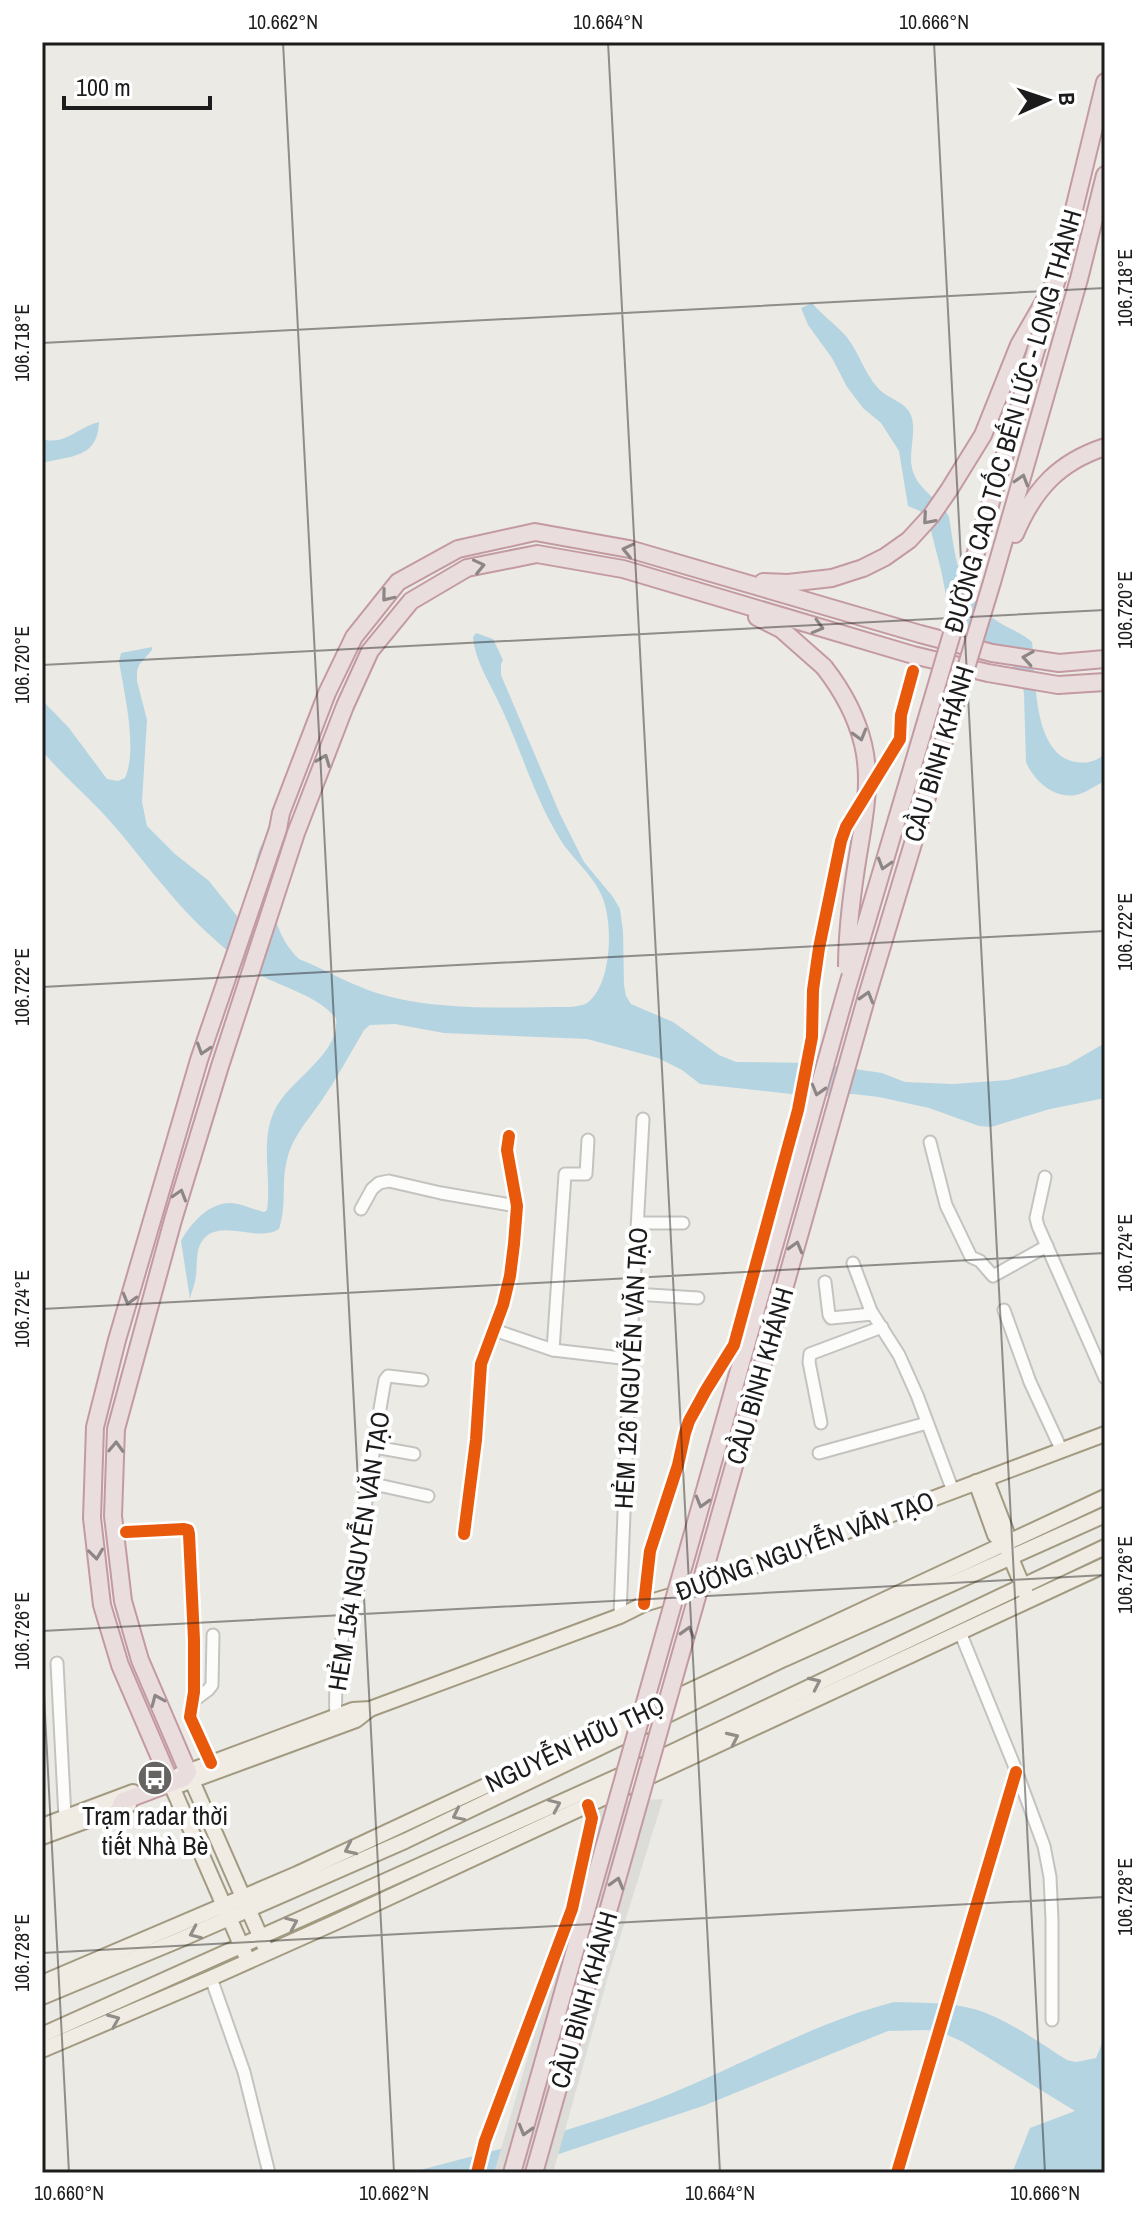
<svg xmlns="http://www.w3.org/2000/svg" width="1147" height="2215" font-family="'Archivo Narrow',sans-serif">
	<style>
		.water { fill: #b5d4e2 }
		.pier { fill: #dcdcd9 }
		.lines { fill: none; stroke-linecap: round; stroke-linejoin: round }
		.minor-casing { stroke: #c4c3c0; stroke-width: 15 }
		.major-casing { stroke: #a29a81; stroke-width: 18 }
		.highway-casing { stroke: #c39aa1; stroke-width: 20 }
		.minor { stroke: #fcfcfb; stroke-width: 11 }
		.major { stroke: #f0ece3; stroke-width: 14 }
		.highway { stroke: #eadddd; stroke-width: 16 }
		.highway-bridge-casing { stroke: #c39aa1; stroke-width: 20; stroke-linecap: butt }
		.highway-bridge { stroke: #eadddd; stroke-width: 16 }
		.cycleway-casing { stroke: #fff; stroke-width: 17 }
		.cycleway { stroke: #e8590c; stroke-width: 12 }
		.oneway { stroke: #8d8686 }
		.oneway2 { stroke: #918e89 }
		.ticks { fill: none; stroke: #1c1c1c; stroke-width: 2; stroke-opacity: 0.45 }
		.labels { text-anchor: middle; stroke-width: 8; stroke-linejoin: round; paint-order: stroke }
		.street-label { font-size: 26px; fill: #1c1c1c; stroke: #fff }
		.poi-label { font-size: 26px; fill: #1c1c1c; stroke: #fff }
		.neatline { fill: none; stroke: #1c1c1c; stroke-width: 3 }
		.ticks-label { font-size: 20px; text-anchor: middle; fill: #1c1c1c }
	</style>
	<rect width="100%" height="100%" fill="#eceae4"/>
	<g class="water">
		<path d="M812,303C822,315 834,323 844,334C859,350 864,375 881,391C890,399 904,402 910,413C918,429 908,451 912,468C917,490 940,499 949,517C956,559 957,592 994,619C1006,628 1021,632 1032,642C1036,676 1032,755 1076,762C1088,764 1096,761 1105,754V781C1096,785 1086,793 1076,795C1054,799 1034,781 1026,762L1024,694L1021,675L999,652L956,620L949,611L941,570L928,519L920,511L908,506L899,451L881,423L863,408L847,387L832,358L808,325L801,308Z"/>
		<path d="M99,422C98,459 69,456 42,463V439C65,446 78,427 99,422Z"/>
		<path d="M476,633L493,639L503,660L501,664V675L560,814L584,862L613,897L620,909L623,931L624,985L626,996L631,1004L673,1022L719,1055L736,1062L814,1063L882,1073L905,1082L953,1084L1008,1080L1067,1065L1105,1043V1098L1050,1109L991,1127L979,1126L929,1108L879,1097L853,1094L818,1097L700,1084L682,1070L658,1058L587,1039L444,1033L395,1024L370,1025L364,1030C350,1054 337,1078 322,1100C309,1119 292,1137 287,1160C281,1182 287,1206 279,1229C257,1244 217,1215 201,1243C195,1252 198,1269 195,1281C194,1287 191,1293 190,1299L181,1241C192,1221 213,1198 238,1204C247,1206 255,1210 264,1212L267,1210C272,1176 258,1136 278,1104C294,1078 341,1051 336,1018C312,990 269,986 242,963C215,941 189,917 167,890C147,867 129,842 108,819C88,796 64,777 44,753L42,750V700L69,728L107,779L118,781L125,778C138,748 124,693 119,661L121,653L152,647V650L139,665L137,671V681L147,720L142,802L147,826L175,854L209,881L253,936H256C261,922 257,912 255,898C252,871 255,844 276,827C268,870 264,926 299,959C329,971 359,990 391,997C448,1011 511,1007 570,1007C576,1006 582,1006 587,1003C612,985 613,925 603,899C595,876 572,859 560,839C534,797 521,749 500,705C490,683 475,661 473,637Z"/>
		<path d="M894,2002C920,2003 949,2002 974,2009C1008,2019 1038,2042 1067,2060L1076,2062L1096,2058L1105,2036V2173H1012L1030,2128L1075,2111L963,2042L941,2032L926,2030L888,2031L703,2106L523,2166L497,2173H408C490,2152 573,2131 652,2101C734,2070 809,2024 894,2002Z"/>
	</g>
	<path class="pier" d="M663,1799L609,1973L553,2173H494L602,1802Z"/>
	<g class="lines">
		<defs>
			<g id="minor">
				<path d="M930,1142L946,1205L971,1257L980,1261L993,1276L1047,1246"/>
				<path d="M1045,1177L1036,1218L1038,1226L1105,1378"/>
				<path d="M361,1209L372,1189L379,1183L389,1181L441,1193L517,1206"/>
				<path d="M638,1223H683"/>
				<path d="M853,1263L871,1311L899,1355L917,1395L953,1491"/>
				<path d="M825,1282L829,1315L831,1318L872,1314"/>
				<path d="M634,1294L698,1298"/>
				<path d="M1004,1310L1030,1382L1062,1451"/>
				<path d="M494,1330L553,1350L630,1359"/>
				<path d="M553,1350L565,1174H586L588,1140"/>
				<path d="M821,1423L809,1362L810,1354L882,1327"/>
				<path d="M375,1447L414,1454"/>
				<path d="M819,1453L927,1423"/>
				<path d="M369,1483L428,1496"/>
				<path d="M126,1532L184,1529L188,1530L189,1534L194,1640V1692L190,1717L211,1763"/>
				<path d="M464,1534L476,1440L481,1364L503,1305L510,1276L514,1244L517,1206L507,1150L509,1136"/>
				<path d="M644,1604L650,1551L678,1465L685,1433L689,1421L706,1390L734,1345L798,1110L812,1037L813,990L819,948L841,841L846,827L900,739L901,715L913,671"/>
				<path d="M620,1616L630,1359L643,1119"/>
				<path d="M960,1632L1014,1765L1044,1846L1050,1877L1052,1920V2020"/>
				<path d="M57,1663L65,1818"/>
				<path d="M193,1701L208,1690L212,1685L213,1635"/>
				<path d="M336,1716C333,1669 346,1623 354,1576C366,1511 373,1445 385,1380L388,1376L422,1380"/>
				<path d="M211,1978L244,2072L269,2173"/>
				<path d="M477,2173L485,2141L572,1909L592,1818L588,1805"/>
				<path d="M897,2173L1016,1772"/>
			</g>
			<g id="major">
				<path d="M986,1479L1006,1531L1005,1544"/>
				<path d="M976,1482L995,1535L1005,1544L1026,1594"/>
				<path d="M189,1774L264,1945"/>
				<path d="M179,1775L353,1710L370,1709L620,1616L644,1604L690,1590L1105,1434"/>
				<path d="M170,1782L245,1954"/>
				<path d="M174,1787L356,1720L370,1709"/>
				<path d="M42,1826L133,1792"/>
				<path d="M42,1837L129,1805"/>
				<path d="M42,1983L297,1874L1105,1497"/>
				<path d="M42,1997L179,1940L405,1841L784,1659L1105,1515"/>
				<path d="M42,2035L666,1755L1105,1547"/>
				<path d="M42,2050L211,1978L336,1922L1105,1565"/>
			</g>
			<g id="highway">
				<path d="M1015,534C1034,489 1059,462 1105,447"/>
				<path d="M763,582L788,583L832,578L863,568L885,557L909,540L931,516L949,490L983,435L1019,345L1057,279L1105,82"/>
				<path d="M992,582L1079,279L1105,175"/>
				<path d="M757,617L781,629L824,667"/>
				<path d="M169,1779L120,1665L102,1605L92,1518L95,1427L117,1340L199,1060L278,829L281,813L327,693L354,637L398,582L458,549L535,532L629,549L920,634L992,653L1059,663L1105,659"/>
				<path d="M120,1808L123,1801L184,1778L188,1772L140,1660L123,1601L113,1516L116,1429L173,1220L220,1066L296,833L345,706L370,651L411,601L467,568L537,554L623,569L913,655L988,673L1058,685L1105,682"/>
			</g>
		</defs>
		<use href="#minor" class="minor-casing"/>
		<use href="#major" class="major-casing"/>
		<use href="#highway" class="highway-casing"/>
		<use href="#minor" class="minor"/>
		<use href="#major" class="major"/>
		<use href="#highway" class="highway"/>
		<defs>
			<g id="highway-bridge">
				<path d="M824,667C842,690 856,715 863,744C873,785 862,827 856,868C851,901 847,933 847,967"/>
				<path d="M512,2173L847,988L1057,279"/>
				<path d="M534,2173L866,999L992,582"/>
			</g>
		</defs>
		<use href="#highway-bridge" class="highway-bridge-casing"/>
		<use href="#highway-bridge" class="highway-bridge"/>
		<defs>
			<g id="cycleway">
				<path d="M126,1532L184,1529L188,1530L189,1534L194,1640V1692L190,1717L211,1763"/>
				<path d="M464,1534L476,1440L481,1364L503,1305L510,1276L514,1244L517,1206L507,1150L509,1136"/>
				<path d="M644,1604L650,1551L678,1465L685,1433L689,1421L706,1390L734,1345L798,1110L812,1037L813,990L819,948L841,841L846,827L900,739L901,715L913,671"/>
				<path d="M477,2173L485,2141L572,1909L592,1818L588,1805"/>
				<path d="M897,2173L1016,1772"/>
			</g>
		</defs>
		<use href="#cycleway" class="cycleway-casing"/>
		<use href="#cycleway" class="cycleway"/>
	</g>
	<defs><path id="oneway-chevron" d="M-2-3.5L2.5 0L-2 3.5" fill="none" stroke-width="1.6" stroke-linecap="round" stroke-linejoin="round" transform="scale(2)"/></defs>
	<g class="oneway">
		<use href="#oneway-chevron" transform="translate(1022 480) rotate(-73)"/>
		<use href="#oneway-chevron" transform="translate(928 519) rotate(131)"/>
		<use href="#oneway-chevron" transform="translate(628 550) rotate(-167)"/>
		<use href="#oneway-chevron" transform="translate(479 566) rotate(-13)"/>
		<use href="#oneway-chevron" transform="translate(387 596) rotate(129)"/>
		<use href="#oneway-chevron" transform="translate(818 627) rotate(16)"/>
		<use href="#oneway-chevron" transform="translate(1028 658) rotate(-171)"/>
		<use href="#oneway-chevron" transform="translate(860 735) rotate(74)"/>
		<use href="#oneway-chevron" transform="translate(324 760) rotate(-69)"/>
		<use href="#oneway-chevron" transform="translate(884 864) rotate(107)"/>
		<use href="#oneway-chevron" transform="translate(867 997) rotate(-74)"/>
		<use href="#oneway-chevron" transform="translate(203 1049) rotate(108)"/>
		<use href="#oneway-chevron" transform="translate(818 1090) rotate(106)"/>
		<use href="#oneway-chevron" transform="translate(180 1195) rotate(-73)"/>
		<use href="#oneway-chevron" transform="translate(796 1247) rotate(-74)"/>
		<use href="#oneway-chevron" transform="translate(129 1299) rotate(106)"/>
		<use href="#oneway-chevron" transform="translate(116 1447) rotate(-88)"/>
		<use href="#oneway-chevron" transform="translate(702 1502) rotate(106)"/>
		<use href="#oneway-chevron" transform="translate(96 1554) rotate(83)"/>
		<use href="#oneway-chevron" transform="translate(688 1632) rotate(-74)"/>
		<use href="#oneway-chevron" transform="translate(157 1700) rotate(-113)"/>
		<use href="#oneway-chevron" transform="translate(617 1883) rotate(-74)"/>
		<use href="#oneway-chevron" transform="translate(525 2130) rotate(106)"/>
	</g>
	<g class="oneway2">
		<use href="#oneway-chevron" transform="translate(815 1683) rotate(-25)"/>
		<use href="#oneway-chevron" transform="translate(733 1738) rotate(-25)"/>
		<use href="#oneway-chevron" transform="translate(555 1805) rotate(-24)"/>
		<use href="#oneway-chevron" transform="translate(458 1815) rotate(154)"/>
		<use href="#oneway-chevron" transform="translate(350 1849) rotate(155)"/>
		<use href="#oneway-chevron" transform="translate(292 1923) rotate(-24)"/>
		<use href="#oneway-chevron" transform="translate(195 1933) rotate(156)"/>
		<use href="#oneway-chevron" transform="translate(114 2020) rotate(-23)"/>
	</g>
	<path class="ticks" d="M283,42L394,2173M608,42L720,2173M934,42L1045,2173M42,343L1105,288M42,665L1105,610M42,987L1105,931M42,1309L1105,1253M42,1631L1105,1575M42,1657L69,2173M42,1953L1105,1897"/>
	<defs>
		<symbol id="bus-disc" viewBox="-11 -11 22 22"><circle r="9.5" fill="#656462" stroke="#fff"/><path d="M-5-6H5V4H4V6H2V4H-2V6H-4V4H-5ZM-3.5-4V0h7V-4ZM-3.5 1.2v1.5H-2V1.2ZM2 1.2v1.5H3.5V1.2Z" fill="#fff"/></symbol>
	</defs>
	<g fill-rule="evenodd">
		<use href="#bus-disc" x="135" y="1758" width="40" height="40"/>
	</g>
	<g class="labels">
		<g class="street-label">
			<text transform="translate(1013 421) rotate(-74)" y="9">ĐƯỜNG CAO TỐC BẾN LỨC - LONG THÀNH</text>
			<text transform="translate(939 754) rotate(-73)" y="9">CẦU BÌNH KHÁNH</text>
			<text transform="translate(631 1368) rotate(-87)" y="9">HẺM 126 NGUYỄN VĂN TẠO</text>
			<text transform="translate(760 1376) rotate(-74)" y="9">CẦU BÌNH KHÁNH</text>
			<text transform="translate(805 1546) rotate(-20)" y="9">ĐƯỜNG NGUYỄN VĂN TẠO</text>
			<text transform="translate(359 1551) rotate(-81)" y="9">HẺM 154 NGUYỄN VĂN TẠO</text>
			<text transform="translate(575 1744) rotate(-25)" y="9">NGUYỄN HỮU THỌ</text>
			<text transform="translate(584 2000) rotate(-74)" y="9">CẦU BÌNH KHÁNH</text>
		</g>
		<g class="poi-label">
			<text x="155" y="1825">Trạm radar thời<tspan x="155" dy="30">tiết Nhà Bè</tspan></text>
		</g>
	</g>
	<rect width="1147" height="2215" fill="none" stroke="#ffffff" stroke-width="88"/>
	<g transform="translate(1047 100) rotate(87)" stroke="#ffffff" stroke-width="6" paint-order="stroke">
	<path d="M0-6L14 30L0 20L-14 30Z" fill="#1c1c1c"/>
	<text y="-12" font-size="22" font-weight="bold" text-anchor="middle" fill="#1c1c1c">B</text>
	</g>
	<path d="M64 96v12h146v-12" fill="none" stroke="#1c1c1c" stroke-width="4"/>
	<text x="76" y="96" font-size="24" fill="#1c1c1c" stroke="#ffffff" stroke-width="6" paint-order="stroke">100 m</text>
	<rect x="44" y="44" width="1059" height="2127" class="neatline"/>
	<g class="ticks-label">
		<text x="283" y="29">10.662°N</text>
		<text x="608" y="29">10.664°N</text>
		<text x="934" y="29">10.666°N</text>
		<text transform="translate(1125 288) rotate(-90)" y="7">106.718°E</text>
		<text transform="translate(22 343) rotate(-90)" y="7">106.718°E</text>
		<text transform="translate(1125 610) rotate(-90)" y="7">106.720°E</text>
		<text transform="translate(22 665) rotate(-90)" y="7">106.720°E</text>
		<text transform="translate(1125 932) rotate(-90)" y="7">106.722°E</text>
		<text transform="translate(22 987) rotate(-90)" y="7">106.722°E</text>
		<text transform="translate(1125 1253) rotate(-90)" y="7">106.724°E</text>
		<text transform="translate(22 1309) rotate(-90)" y="7">106.724°E</text>
		<text transform="translate(1125 1575) rotate(-90)" y="7">106.726°E</text>
		<text transform="translate(22 1631) rotate(-90)" y="7">106.726°E</text>
		<text transform="translate(1125 1897) rotate(-90)" y="7">106.728°E</text>
		<text transform="translate(22 1953) rotate(-90)" y="7">106.728°E</text>
		<text x="69" y="2200">10.660°N</text>
		<text x="394" y="2200">10.662°N</text>
		<text x="720" y="2200">10.664°N</text>
		<text x="1045" y="2200">10.666°N</text>
	</g>
</svg>
